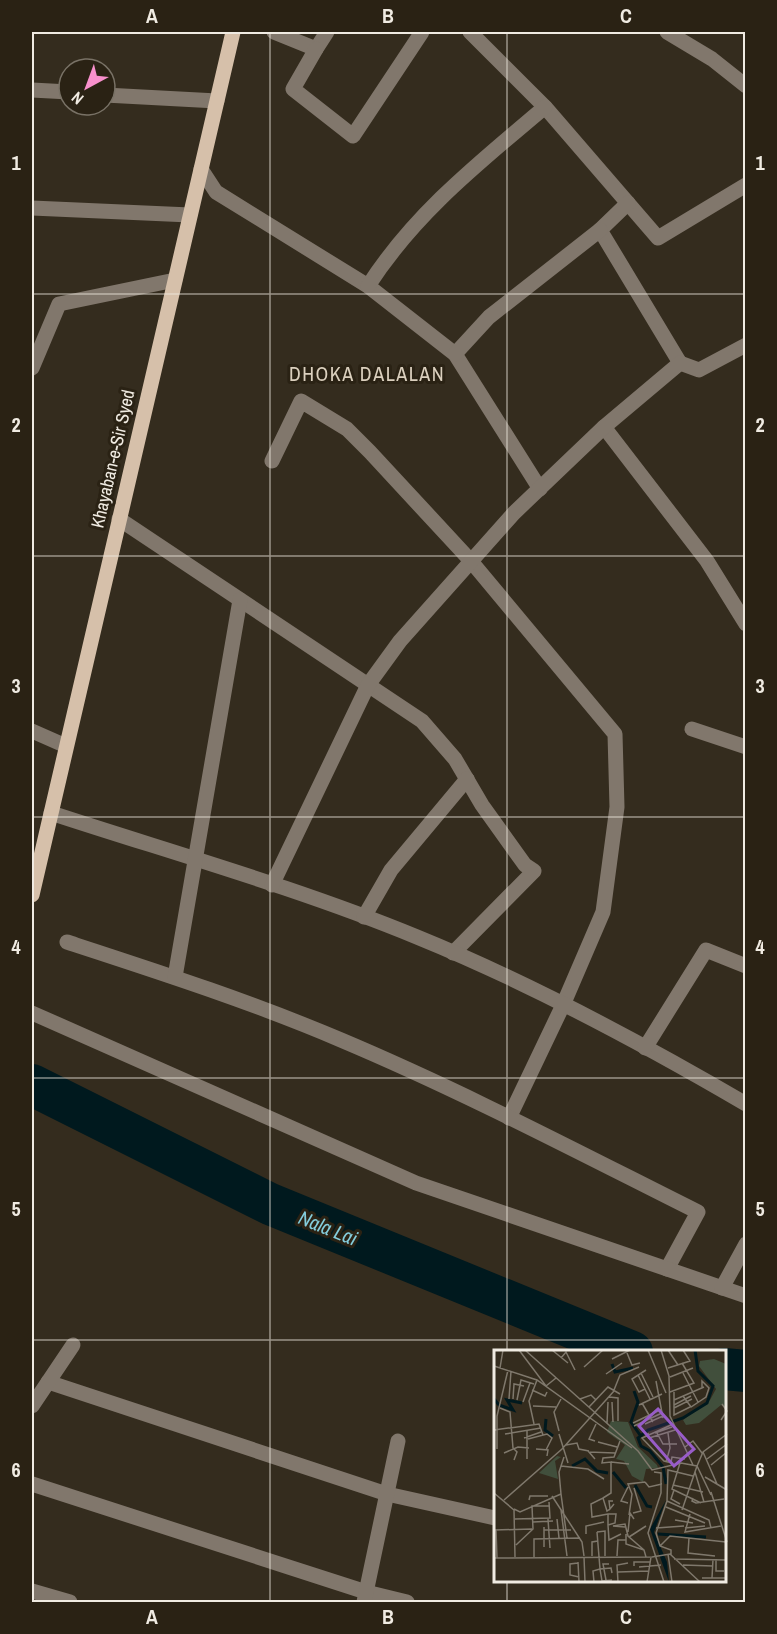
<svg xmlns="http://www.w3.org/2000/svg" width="777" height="1634" font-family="'Archivo Narrow',sans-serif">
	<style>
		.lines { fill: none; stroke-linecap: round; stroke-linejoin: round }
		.river { stroke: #00191e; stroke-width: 42 }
		.minor { stroke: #81776c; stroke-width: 15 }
		.major { stroke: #d6c0aa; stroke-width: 15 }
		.grid { fill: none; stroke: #f0ebe2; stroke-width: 1.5; stroke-opacity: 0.55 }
		.labels { text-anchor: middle; stroke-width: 6; stroke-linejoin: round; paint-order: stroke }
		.street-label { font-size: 18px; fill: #f0ebe2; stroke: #2a2214 }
		.neighbourhood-label { font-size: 20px; letter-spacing: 1.5px; fill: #dbd0be; stroke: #2a2214 }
		.water-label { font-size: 20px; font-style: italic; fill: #84cddc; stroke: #2a2214 }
		.inset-river { fill: none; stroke: #00191e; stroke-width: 3 }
		.inset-road { fill: none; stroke: #7f786c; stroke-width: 1.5 }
		.view { fill: #985cc8; fill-opacity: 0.15; stroke: #985cc8; stroke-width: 3 }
		.inset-edge { fill: none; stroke: #f0ebe2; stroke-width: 3 }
		.neatline { fill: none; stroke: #f0ebe2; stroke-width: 2 }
		.grid-label { font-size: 20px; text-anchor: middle; font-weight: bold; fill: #f0ebe2 }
	</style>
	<rect width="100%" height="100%" fill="#342c1e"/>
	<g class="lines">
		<g class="river">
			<path d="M32,1085L270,1204L632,1352"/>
			<path d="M724,1369L746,1371"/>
		</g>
		<g class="minor">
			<path d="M274,32L316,49L327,32"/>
			<path d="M470,32L545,107L658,238L746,185"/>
			<path d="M667,32L712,59L746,86"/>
			<path d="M316,49L293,89L353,136L422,32"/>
			<path d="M32,90L69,92"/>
			<path d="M105,95L217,101"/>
			<path d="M201,169L216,192L368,286L455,354L540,489"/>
			<path d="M628,203L600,230L680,363"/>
			<path d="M32,208L190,215"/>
			<path d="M368,286C415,213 480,162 545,107"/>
			<path d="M455,354L489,317L600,230"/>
			<path d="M32,368L59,304L175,280"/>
			<path d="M604,427L707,561L746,624"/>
			<path d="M272,461L301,401L347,429L370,452L470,560L615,734L617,807L603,912L563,1005L509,1118"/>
			<path d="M119,519L422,721L455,759L482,805L525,865L534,871L453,953"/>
			<path d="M692,729L746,747"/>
			<path d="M32,731L66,746"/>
			<path d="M51,813C173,853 298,888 417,937C530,983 640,1042 746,1104"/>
			<path d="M272,885L368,685L400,641L514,513L604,427L680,363L699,370L746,345"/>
			<path d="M364,917L391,870L467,779"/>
			<path d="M67,942C159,972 252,1002 341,1040C462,1091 580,1153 698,1212L667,1269"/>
			<path d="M175,977L240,600"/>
			<path d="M32,1013L416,1183L746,1296"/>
			<path d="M645,1048L706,950L746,966"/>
			<path d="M722,1288L746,1244"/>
			<path d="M48,1382L387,1494L495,1518"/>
			<path d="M32,1406L73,1345"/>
			<path d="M32,1484L366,1592L407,1602"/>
			<path d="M32,1591L70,1602"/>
			<path d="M364,1602L398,1441"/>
		</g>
		<path class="major" d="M32,895L233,32"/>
	</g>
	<path class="grid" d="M270,32V1602M507,32V1352M32,294H746M32,556H746M32,817H746M32,1078H746M32,1340H746M507,1582V1602"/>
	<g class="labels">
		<g class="street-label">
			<text transform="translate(113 459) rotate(-77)" y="6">Khayaban-e-Sir Syed</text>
		</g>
		<g class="neighbourhood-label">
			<text x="367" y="381">DHOKA DALALAN</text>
		</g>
		<g class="water-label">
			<text transform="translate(328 1228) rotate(22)" y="7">Nala Lai</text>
		</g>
	</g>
	<g transform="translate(494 1350)">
		<rect width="232" height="232" fill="#342c1e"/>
		<path d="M220,9L232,14V59L227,55L205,73L192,75L189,70L216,50L222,39L205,16L206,11ZM117,71L134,72L144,97L163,115L164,118L152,119L149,132L138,126L130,111L122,109L131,95L113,82ZM63,106L67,107L61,111L64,129L45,123Z" fill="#414f3c"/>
		<path d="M172,150L160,182L173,212L175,232L156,179Z" fill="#00191e"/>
		<path class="inset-river" d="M118,14L121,22L139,18M140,41L144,52L137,72L146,85M0,49L5,55L19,60L13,50L28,53M52,69L51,80L59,86M78,116L91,109L103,121L114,123M119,122L132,138M172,134L169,117L156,101L147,96L144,88L154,80L189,68L213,53L219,36L204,21L201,0M141,135L153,156L158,157M164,184L212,187"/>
		<path class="inset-road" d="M25,0L52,36L62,28M31,0L144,101L158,120L187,113L203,116L217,145M58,0L74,13M154,0L172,43M167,0L175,26L176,66L199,115M174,0L184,15M133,3L138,15L146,13M67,8L72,2L81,20M118,9L136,0M0,16L43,30L138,98M90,17L109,0M6,18L9,0M174,18L196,11L189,0M147,23L159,47M189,23L204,52M112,24L128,13M144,25L156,49M176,27L199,18M162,31L169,68M151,39L145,42L138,29L152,20M38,40L51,46L53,42M120,40L126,25L145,17M176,42L200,33L188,13M180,42V65L196,57M189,46L197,57L212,47L215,38L208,31V37M115,47L124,48V71M15,49L17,21M19,49L20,34L30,36M86,49L97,45L102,50M23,50L27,30L40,34M180,50L210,37M29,52L36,33M118,52L119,72M148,53L159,72M145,55L168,44M180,55L197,46M39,56L62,57M95,57L114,37L126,44M6,58L16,62L19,98L23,102L20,110M180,58L198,49M227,70L233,61L228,54M113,73L114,52M139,73L168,59M40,74L35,51L43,30M151,74L169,66M177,75L148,88L170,111L178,113M140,76L168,63M0,80L45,74L49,85M33,81V109M65,81L60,62L67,49M154,83L155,88L181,80M161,83L178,77M163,83L169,94H183M11,84L47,78M65,84L74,113M30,88L47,82M34,89L53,84L58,88L52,100M101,91L95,89L102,74M104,92L123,97M72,95L83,93L85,99L95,101M191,97L199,91L208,103M3,99V66L14,20M42,99L54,100L53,106M209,102L223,134M10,103L24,97L35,98M101,109L95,102L121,103M213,109L233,94M117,112L135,114M172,112L176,98L174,83M177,112L178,107L191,109M186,113L178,139L207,153M217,115L233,102M67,116L94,119L110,129M203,116L209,102L233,84M160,122L167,123V143L154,183L170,232M201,122L210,152M211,127L233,140M151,132L155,137L168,134M179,135L209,142M134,137L127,151L134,153M180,140L177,149L186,154M217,142L233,192M0,143L20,160L21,207M67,144L73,188M58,146L88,192L90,206M109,148L117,143V112L108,113L109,108L120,107L126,91M199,148L198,151L202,153L230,149M10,150L68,99L120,41M35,150L36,146H54M119,151H115L116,159L120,154M173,151L215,170L217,178M172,157L211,173M20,159L26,162L67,144L65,122L70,107M67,160L73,206M188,160L203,116M139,163L147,161L140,138M114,164L98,167L97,154L109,148L113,161L116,159M196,164L191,182L227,176M135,165L138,144L134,134L151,132M21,169L56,168L55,152M54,169L56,198M63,169L65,188M181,170L199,173M39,172L59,171M114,175L121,173L122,164H114V175L115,190L127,184M50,177V197M131,177L119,176L131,174L134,186L150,200M162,178L190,176M191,178L211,176M0,180L38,179M2,180L3,208M50,180H77M103,182L111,181V206M134,182L136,163L140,169M92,184V176L110,172M132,184V194L150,200L152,207M135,187L152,176M195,188L194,203L221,206M22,195L39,179L38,156H55M166,196L176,186L232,192M174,204L178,232M177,205V200L166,196L162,183L173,151L174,120L199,126M98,206V192L104,191M123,206L124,190H132M40,207V189L86,188M90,207L91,232M0,208L158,207L176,204L206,232M180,209L233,210M222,209V221H230M84,212L85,232M84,213L76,214V225L85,227M189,215L219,216M140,216V212H156M145,217L167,215M124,222L155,221M118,223L117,218L106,219L108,231L118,230M208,228H233M218,228L219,209M112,230L109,214H115M100,232L99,221L106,219L103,182M124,232L123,215L134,213M153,232L157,207"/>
		<path class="view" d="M164,59L200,99L180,116L145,76Z"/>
		<rect width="232" height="232" class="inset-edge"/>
	</g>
	<rect width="777" height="1634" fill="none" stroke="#2a2214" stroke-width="66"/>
	<g transform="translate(87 87) rotate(221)"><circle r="28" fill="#2a2214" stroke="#797266" stroke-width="1.5"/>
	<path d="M0-4.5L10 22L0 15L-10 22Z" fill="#f890cc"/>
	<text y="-9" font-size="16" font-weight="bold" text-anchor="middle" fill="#f0ebe2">N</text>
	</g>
	<rect x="33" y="33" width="711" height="1568" class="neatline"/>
	<g class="grid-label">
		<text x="152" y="23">A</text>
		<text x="388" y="23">B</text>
		<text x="626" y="23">C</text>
		<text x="16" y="170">1</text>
		<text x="760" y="170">1</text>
		<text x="16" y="432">2</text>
		<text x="760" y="432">2</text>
		<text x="16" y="693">3</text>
		<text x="760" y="693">3</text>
		<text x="16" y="954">4</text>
		<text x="760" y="954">4</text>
		<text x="16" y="1216">5</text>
		<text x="760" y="1216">5</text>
		<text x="16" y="1477">6</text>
		<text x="760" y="1477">6</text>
		<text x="152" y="1624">A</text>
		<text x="388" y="1624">B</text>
		<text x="626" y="1624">C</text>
	</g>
</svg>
